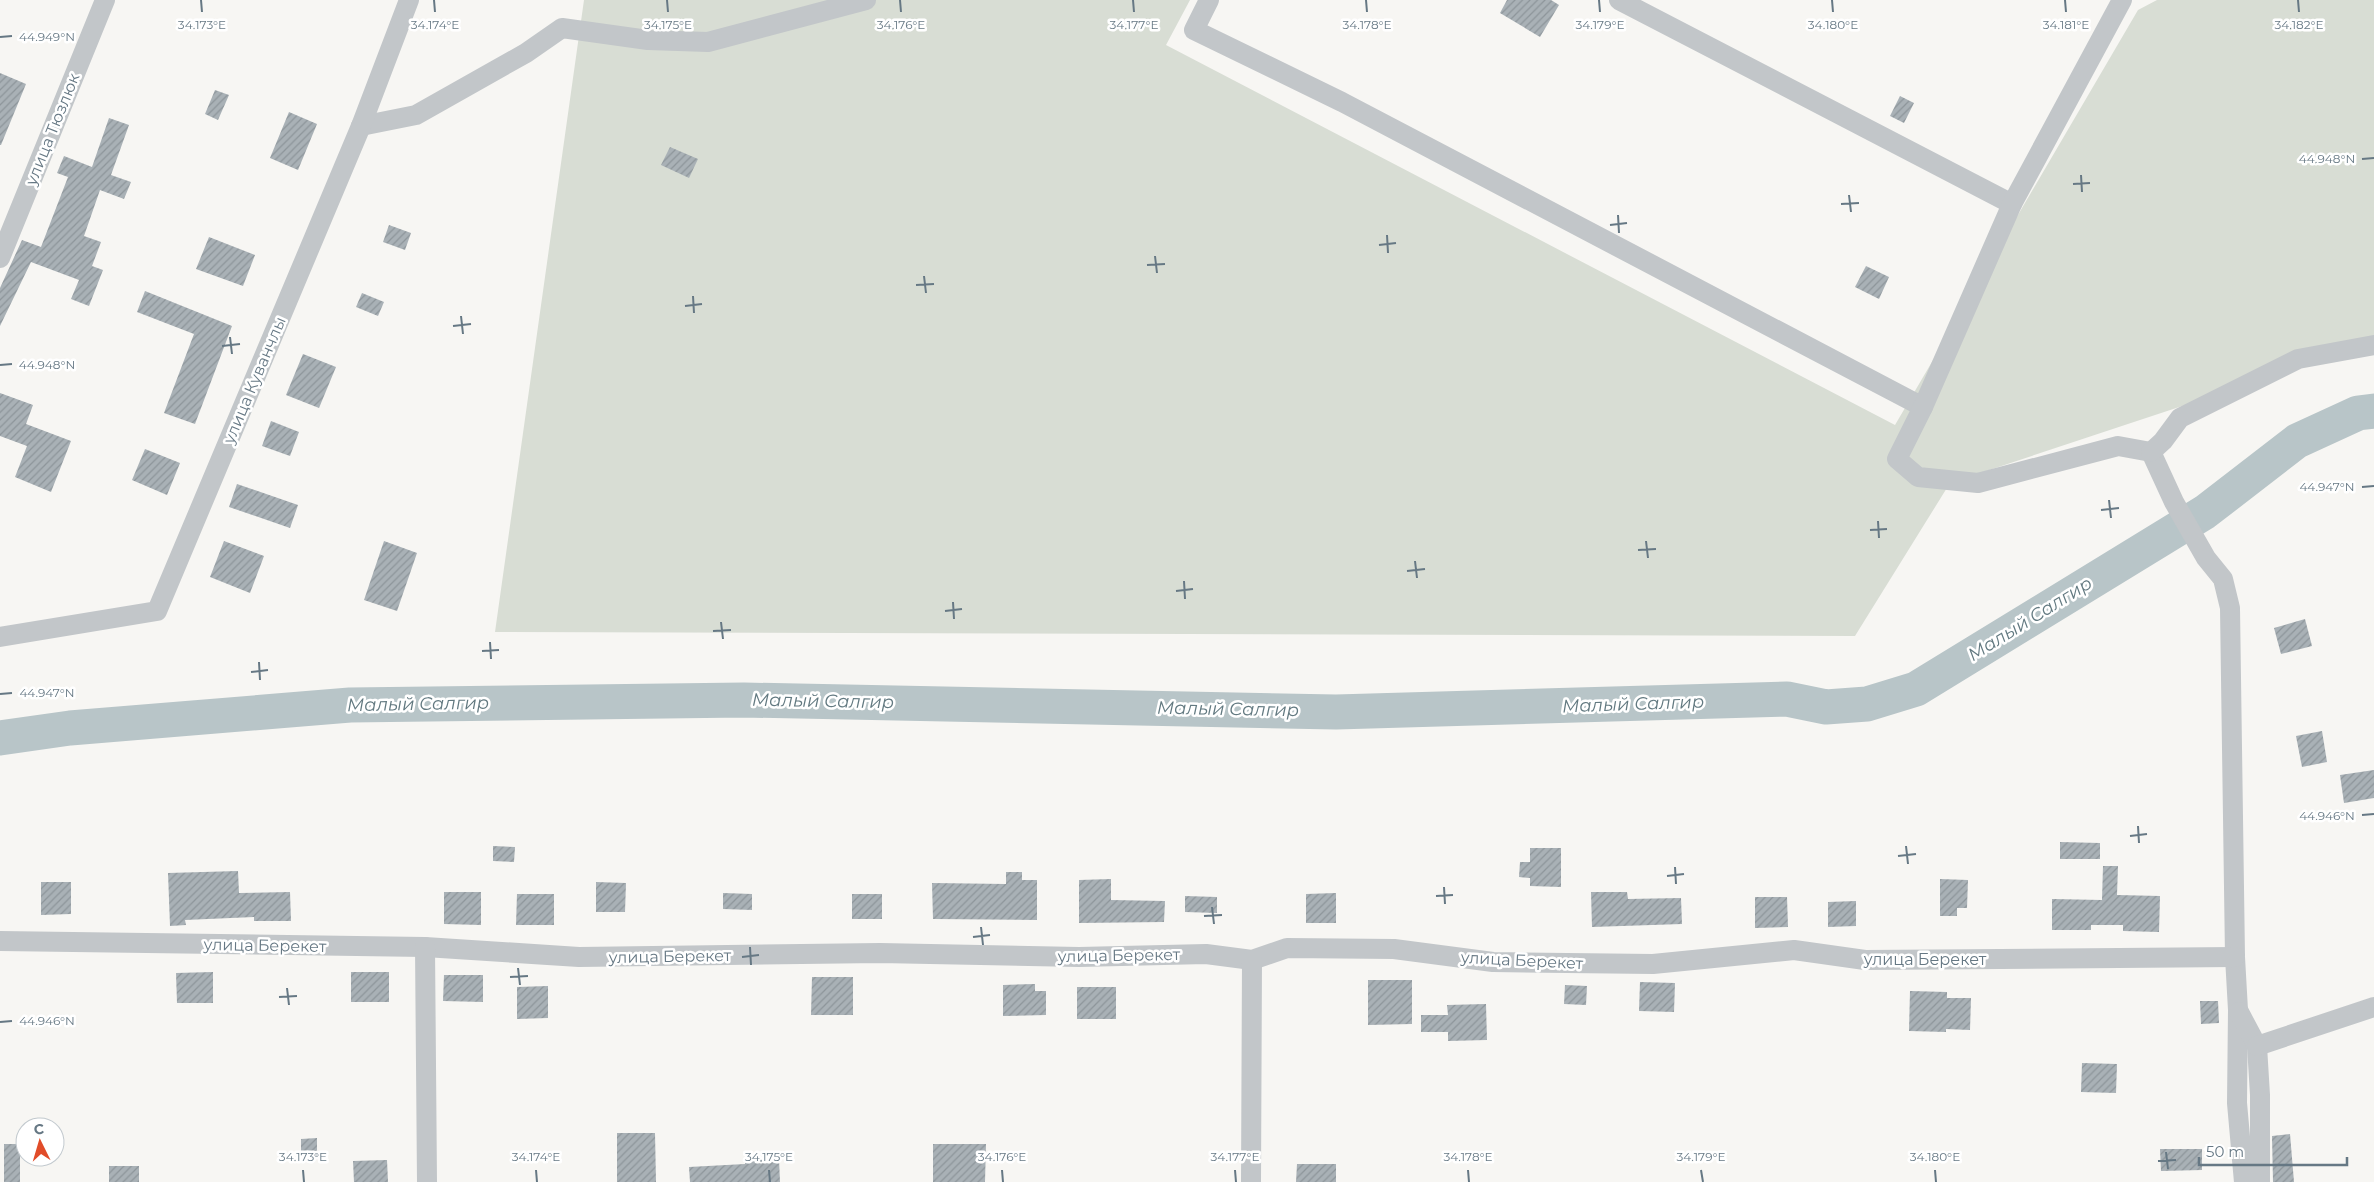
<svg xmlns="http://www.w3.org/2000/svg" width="2374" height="1182" font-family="Montserrat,sans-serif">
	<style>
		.green { fill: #d8ddd4 }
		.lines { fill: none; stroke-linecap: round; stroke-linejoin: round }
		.river { stroke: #b8c5c8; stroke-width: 35 }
		.building { fill: url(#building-hatch) }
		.minor { stroke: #c2c6c9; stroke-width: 20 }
		.ticks { fill: none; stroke: #667884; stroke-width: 2 }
		.labels { text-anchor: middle; stroke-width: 5; stroke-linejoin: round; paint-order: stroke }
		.street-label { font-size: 16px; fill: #667884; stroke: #fff }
		.water-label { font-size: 18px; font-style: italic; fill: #627980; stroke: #fff }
		.ticks-label { font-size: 12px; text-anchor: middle; fill: #667884; stroke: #fff; stroke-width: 5; stroke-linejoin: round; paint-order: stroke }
	</style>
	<defs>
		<pattern id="building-hatch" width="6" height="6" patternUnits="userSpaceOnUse" patternTransform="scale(1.25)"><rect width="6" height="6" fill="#a9b1b6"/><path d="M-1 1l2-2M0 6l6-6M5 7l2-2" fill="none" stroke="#8d959a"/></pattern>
	</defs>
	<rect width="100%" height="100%" fill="#f7f6f3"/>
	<path class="green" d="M584,0H1190L1166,45L1895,425L2138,10L2157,0H2374V351L2333,356L1950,483L1855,636L495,632Z"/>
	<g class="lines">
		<path class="river" d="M0,738L70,728L350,705L744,700L1336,712L1787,699L1826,707L1867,704L1916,689L2205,512L2297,441L2358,413L2374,411"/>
	</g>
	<g class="building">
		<path d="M1507,0H1551L1559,5L1540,37L1500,13Z"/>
		<path d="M0,73L26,84L1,145H0Z"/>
		<path d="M215,90L229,95L218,120L205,114Z"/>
		<path d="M1900,96L1914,103L1904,123L1890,116Z"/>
		<path d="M289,112L317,124L298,170L270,158Z"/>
		<path d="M109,118L129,125L111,175L131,182L124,199L100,190L84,236L101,242L92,266L103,270L89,306L71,299L79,280L31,262L0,326V288L22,240L41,247L68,177L57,173L64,156L92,167Z"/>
		<path d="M670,147L698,159L689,178L661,165Z"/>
		<path d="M389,225L411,233L405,250L383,242Z"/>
		<path d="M209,237L255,255L243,286L196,269Z"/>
		<path d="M1866,266L1889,277L1879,299L1855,287Z"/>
		<path d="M145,291L232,326L195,424L164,413L194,334L137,312Z"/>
		<path d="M362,293L384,302L378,316L356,307Z"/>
		<path d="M303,354L336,367L319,408L286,395Z"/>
		<path d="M0,393L33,405L26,424L71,441L51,492L15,477L27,446L0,436Z"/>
		<path d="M271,421L299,432L290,456L262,446Z"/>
		<path d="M145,449L180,463L167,495L132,480Z"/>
		<path d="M237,484L298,505L290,528L229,507Z"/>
		<path d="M224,541L264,556L250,593L210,577Z"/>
		<path d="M384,541L417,553L397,611L364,600Z"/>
		<path d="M2305,619L2312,646L2281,654L2274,628Z"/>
		<path d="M2322,731L2327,762L2302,767L2296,736Z"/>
		<path d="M2374,770V798L2344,803L2340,775Z"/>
		<path d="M2060,842L2100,843V859H2060Z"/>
		<path d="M493,846L515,847L514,862L493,861Z"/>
		<path d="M1530,848H1561V887L1530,886V878L1519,877L1520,862H1530Z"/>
		<path d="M2103,866H2118L2117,895L2160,896L2159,932L2123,931V925H2091V930H2052V899L2102,900Z"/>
		<path d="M238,871L239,893L290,892L291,921H254V917L185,920L186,925L170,926L168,873Z"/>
		<path d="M1006,872H1022V880H1037V920L933,919L932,883L1006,884Z"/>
		<path d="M1111,879V900L1165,901L1164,922L1079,923V880Z"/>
		<path d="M1940,879L1968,880L1967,908H1957V916H1940Z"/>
		<path d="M41,882H71V914L41,915Z"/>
		<path d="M596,882L626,883L625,912H596Z"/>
		<path d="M444,892H481V925L444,924Z"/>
		<path d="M1591,892H1627L1628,899L1681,898L1682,924L1592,927Z"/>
		<path d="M723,893L752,894V910L723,909Z"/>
		<path d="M1336,893V923H1306V894Z"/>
		<path d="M517,894H554V925H516Z"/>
		<rect x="852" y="894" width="30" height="25"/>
		<path d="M1185,896L1217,897V913L1185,912Z"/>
		<path d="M1755,897H1787L1788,927L1755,928Z"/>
		<path d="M1856,901V926L1828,927V902Z"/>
		<path d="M213,972V1003H177L176,973Z"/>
		<rect x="351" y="972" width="38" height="30"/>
		<path d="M444,975H483V1002L443,1001Z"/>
		<path d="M812,977H853V1015H811Z"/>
		<path d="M1368,980H1412V1024L1368,1025Z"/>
		<path d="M1640,982L1675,983L1674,1012L1639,1011Z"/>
		<path d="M1035,984V991H1046V1015L1003,1016V985Z"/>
		<path d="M1565,985L1587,986L1586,1005L1564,1004Z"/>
		<path d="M548,986V1018L517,1019V987Z"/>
		<rect x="1077" y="987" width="39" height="32"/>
		<path d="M1910,991L1947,992V998H1971L1970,1030L1946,1029V1032L1909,1031Z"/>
		<path d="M2200,1001H2218L2219,1023L2201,1024Z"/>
		<path d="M1486,1004L1487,1040L1448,1041V1032H1421V1015H1448L1447,1005Z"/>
		<path d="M2082,1063L2117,1064L2116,1093L2081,1092Z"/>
		<path d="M617,1133H655L656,1182H617Z"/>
		<path d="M2290,1134L2294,1182H2273L2272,1136Z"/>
		<path d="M317,1138V1157H301V1139Z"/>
		<rect x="4" y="1144" width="16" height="38"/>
		<path d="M933,1144H986L985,1182H933Z"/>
		<path d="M2160,1149H2202V1170L2161,1171Z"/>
		<path d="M779,1159L780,1182H690L689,1167L745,1164V1160Z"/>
		<path d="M387,1160L388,1182H354L353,1161Z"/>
		<path d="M1297,1164H1336V1182H1296Z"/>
		<rect x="109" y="1166" width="30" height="16"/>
	</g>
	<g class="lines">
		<g class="minor">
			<path d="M1209,0L1194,30L1342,102L1923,407"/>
			<path d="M1619,0L2012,204"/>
			<path d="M2122,0L2012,204L1923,407L1897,459L1918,477L1978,483L2118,446L2151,452"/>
			<path d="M361,126L416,115L526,53L562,28L648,40L708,42L866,0"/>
			<path d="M0,258L105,0"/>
			<path d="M2151,452L2174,502L2206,558L2223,579L2230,608L2235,957L2238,1010L2237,1103L2244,1182"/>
			<path d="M2151,452L2163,441L2180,418L2298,359L2374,345"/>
			<path d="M0,637L157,611L361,126L409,0"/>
			<path d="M0,941L425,947L579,957L880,953L1079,957L1206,954L1252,960L1287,948L1394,949L1493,962L1653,964L1794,950L1865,960L2235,957"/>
			<path d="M425,947L427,1182"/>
			<path d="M2239,1012L2257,1046L2260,1095V1182"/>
			<path d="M2257,1046L2374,1007"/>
			<path d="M1251,1182L1252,960"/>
		</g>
	</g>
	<path class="ticks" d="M201,0L202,12M434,0L435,12M667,0L668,12M900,0L901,12M1133,0L1134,12M1366,0L1367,12M1599,0L1600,12M1832,0L1833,12M2065,0L2066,12M2298,0L2299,12M0,37L12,36M2362,159L2374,158M2081,175L2082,192M2073,184L2090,183M1849,195L1851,212M1841,204L1859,203M1618,215L1619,233M1610,225L1627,223M1387,235L1388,253M1379,245L1396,243M1155,256L1157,273M1147,265L1165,264M924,276L926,293M916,285L934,284M693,296L694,313M685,306L702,304M461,316L463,334M453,326L471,324M230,337L232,354M222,346L240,344M0,365L12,364M2362,487L2374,486M2109,500L2111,518M2101,510L2119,508M1878,521L1879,538M1870,530L1887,529M1646,541L1648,558M1638,550L1656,549M1415,561L1417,578M1407,571L1425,569M1184,581L1185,599M1176,591L1193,589M953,602L954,619M945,611L962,609M721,622L723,639M713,631L731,630M490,642L491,659M482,651L499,650M259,662L260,680M251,672L268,670M0,694L12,693M2362,815L2374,814M2138,826L2139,843M2130,836L2147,834M1906,846L1908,864M1898,856L1916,854M1675,867L1676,884M1667,876L1684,874M1444,887L1445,904M1436,896L1453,895M1212,907L1214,924M1204,916L1222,915M981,927L983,945M973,937L990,935M750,947L751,965M742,957L759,955M518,968L520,985M510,977L528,976M287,988L289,1005M279,997L297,996M0,1022L12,1021M2166,1152L2168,1169M2158,1161L2176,1160M303,1170L304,1182M536,1170L537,1182M769,1170L770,1182M1002,1170L1003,1182M1235,1170L1236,1182M1468,1170L1469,1182M1701,1170L1703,1182M1935,1170L1936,1182"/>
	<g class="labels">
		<g class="street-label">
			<text transform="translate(52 129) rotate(-68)" y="6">улица Тюзлюк</text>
			<text transform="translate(254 380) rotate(-67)" y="6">улица Куванчлы</text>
			<text transform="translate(265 945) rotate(1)" y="6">улица Берекет</text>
			<text transform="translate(1119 955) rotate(-1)" y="6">улица Берекет</text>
			<text transform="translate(670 956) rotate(-1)" y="6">улица Берекет</text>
			<text x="1925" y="965">улица Берекет</text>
			<text transform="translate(1522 960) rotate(3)" y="6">улица Берекет</text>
		</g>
		<g class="water-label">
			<text transform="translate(2030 619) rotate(-32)" y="6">Малый Салгир</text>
			<text transform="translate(823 701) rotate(1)" y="6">Малый Салгир</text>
			<text transform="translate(418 704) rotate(-1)" y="6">Малый Салгир</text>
			<text transform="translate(1633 704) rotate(-2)" y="6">Малый Салгир</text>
			<text transform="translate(1228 709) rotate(1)" y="6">Малый Салгир</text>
		</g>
	</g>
	<g class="ticks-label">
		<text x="202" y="29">34.173°E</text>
		<text x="435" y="29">34.174°E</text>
		<text x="668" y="29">34.175°E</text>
		<text x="901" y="29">34.176°E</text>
		<text x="1134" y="29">34.177°E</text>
		<text x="1367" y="29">34.178°E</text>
		<text x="1600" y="29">34.179°E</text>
		<text x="1833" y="29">34.180°E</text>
		<text x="2066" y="29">34.181°E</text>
		<text x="2299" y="29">34.182°E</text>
		<text x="47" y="41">44.949°N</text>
		<text x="2327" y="163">44.948°N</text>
		<text x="47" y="369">44.948°N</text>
		<text x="2327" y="491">44.947°N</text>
		<text x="47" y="697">44.947°N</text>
		<text x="2327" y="820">44.946°N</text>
		<text x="47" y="1025">44.946°N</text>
		<text x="303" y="1161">34.173°E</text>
		<text x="536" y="1161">34.174°E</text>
		<text x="769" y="1161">34.175°E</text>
		<text x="1002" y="1161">34.176°E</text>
		<text x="1235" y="1161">34.177°E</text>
		<text x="1468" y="1161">34.178°E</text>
		<text x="1701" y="1161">34.179°E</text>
		<text x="1935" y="1161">34.180°E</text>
	</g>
	<g transform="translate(40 1142) rotate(355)"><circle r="24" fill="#ffffff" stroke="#c2c9ce"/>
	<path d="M0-4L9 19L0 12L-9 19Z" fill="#e14c29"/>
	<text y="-8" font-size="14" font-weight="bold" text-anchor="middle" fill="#667884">С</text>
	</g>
	<path d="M2199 1157v8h148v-8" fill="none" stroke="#667884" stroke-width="2.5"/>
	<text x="2206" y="1157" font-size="15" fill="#667884" stroke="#ffffff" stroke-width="4" paint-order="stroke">50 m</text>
</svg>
